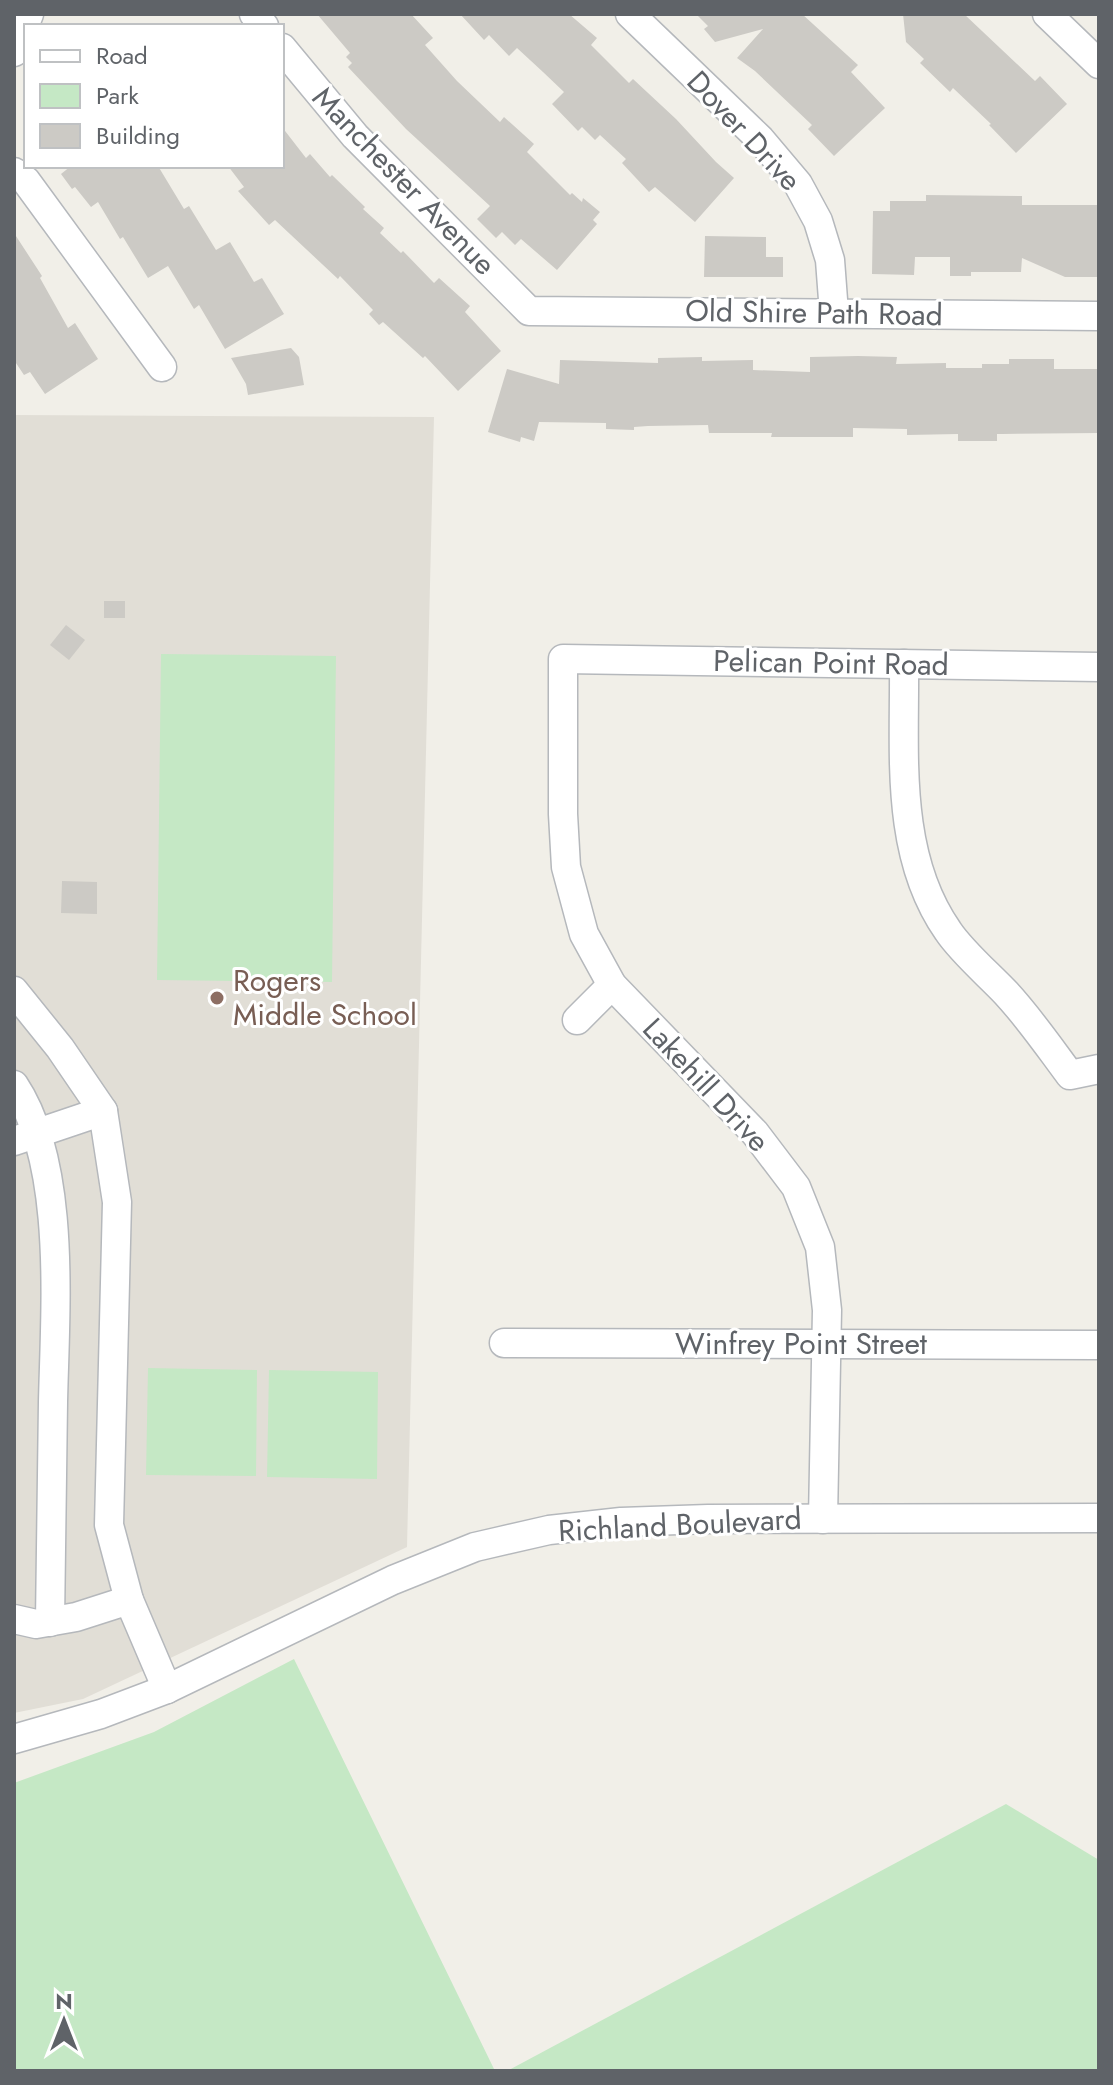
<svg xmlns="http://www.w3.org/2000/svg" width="1113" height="2085" font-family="Jost,sans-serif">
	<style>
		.education { fill: #e1ded6 }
		.green { fill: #c5e8c5 }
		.building { fill: #cccac5 }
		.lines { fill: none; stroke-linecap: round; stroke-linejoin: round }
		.minor-casing { stroke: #b5b8bc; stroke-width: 31 }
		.minor { stroke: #fff; stroke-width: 28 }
		.education-dot { fill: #8d6e63; stroke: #fff; stroke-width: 3 }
		.labels { text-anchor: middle; stroke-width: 6; stroke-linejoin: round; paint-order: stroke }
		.street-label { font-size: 30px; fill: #5f6368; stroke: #fff }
		.education-label { font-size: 30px; fill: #785e54; stroke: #fff; text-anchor: start }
	</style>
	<rect width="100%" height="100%" fill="#f1efe8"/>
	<path class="education" d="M14,415L434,417L407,1547L83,1699L14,1713Z"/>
	<g class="green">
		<path d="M161,654L336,656L332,982L157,980Z"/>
		<path d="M148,1368L257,1370L256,1476L146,1475Z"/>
		<path d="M269,1370L378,1372L377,1479L267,1477Z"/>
		<path d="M294,1659L495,2071H14V1783L154,1732Z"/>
		<path d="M1006,1804L1099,1860V2071H507Z"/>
	</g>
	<g class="building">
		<path d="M317,14H411L433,38L425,45L457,81L500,122L504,117L534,144L527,152L570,195L572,193L582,202L583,198L600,212L593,220L597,224L557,270L521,239L515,245L502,232L496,238L477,219L490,206L406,129L348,67L352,63L346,57L350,53Z"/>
		<path d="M460,14H569L597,38L591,45L629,83L633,79L676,119L716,162L734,178L695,222L655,187L649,192L622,163L626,159L600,135L595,140L582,127L578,131L552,104L564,92L543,72L517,48L509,56L489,35L484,40Z"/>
		<path d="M696,14H802L858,65L851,72L885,108L834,156L808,129L812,125L755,71L737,58L763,29L715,42L704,29L708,26Z"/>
		<path d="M903,14H964L1035,81L1040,76L1067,104L1016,153L989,125L991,124L953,88L950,92L920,63L924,59L906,42Z"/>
		<path d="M282,127L306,158L310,154L330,177L332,175L365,207L363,209L384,228L380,233L401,253L403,251L434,283L439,278L470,306L465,312L501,351L458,391L425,356L423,358L383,322L379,325L369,314L373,310L340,276L338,279L275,220L269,225L238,191L244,187L228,166H282Z"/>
		<path d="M71,166H158L184,209L189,206L216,250L230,242L254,282L262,278L284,314L225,349L199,305L194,309L168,266L148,278L123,237L120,239L98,202L91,207L75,187L72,189L61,174Z"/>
		<path d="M926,195L1022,196V205H1099L1098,277H1065L1022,258L1021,272H971V276H950V257H915L914,275L872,274L873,211H890V201H926Z"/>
		<path d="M14,233L42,276L40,278L68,328L75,323L98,359L45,394L30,372L24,375L14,360Z"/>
		<path d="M705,236L766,237V257H783V277H704Z"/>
		<path d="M291,348L299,357L304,385L248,395L246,384L231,358Z"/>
		<path d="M858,356L897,357L896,364L946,363V368H982V364H1009V359H1054V369H1099V433L1002,434H997V441H958V434L907,435V429L853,428V437H771L772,433H709L708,425L648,426L634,427V430L606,429V423L539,422L534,441L521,437L520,442L488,432L507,369L559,384L560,360L658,363V358L702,357V361L753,360V370L810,372V357Z"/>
		<rect x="104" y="601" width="21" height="17"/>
		<path d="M66,625L85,640L69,660L50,645Z"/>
		<path d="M62,881L97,882V914L61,913Z"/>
	</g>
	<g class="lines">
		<defs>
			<g id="minor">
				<path d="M254,14L264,26"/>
				<path d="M630,14L760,139L798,184L818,221L830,260L834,313"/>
				<path d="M1047,14L1099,64"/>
				<path d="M282,48L355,136L529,311L1099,316"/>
				<path d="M14,52L29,14"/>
				<path d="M14,172L26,181L162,367"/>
				<path d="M904,664C905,753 894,854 948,931C962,952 988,974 1006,993C1030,1019 1049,1047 1070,1075L1099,1069"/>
				<path d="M14,991L60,1048L103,1111L117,1202L109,1525L129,1600"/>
				<path d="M577,1020L612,985"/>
				<path d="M14,1085C67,1164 55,1309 53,1402C52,1475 51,1548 50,1622"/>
				<path d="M14,1141L103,1111"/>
				<path d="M504,1343L1099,1345"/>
				<path d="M823,1519L827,1310L820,1247L796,1187L755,1133L612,985L584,934L566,867L563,814V659L1099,667"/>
				<path d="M14,1619L36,1624L76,1617L129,1600L167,1689"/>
				<path d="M14,1739L101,1714L167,1689L393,1580L475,1547L549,1530L621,1522L708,1519L1099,1518"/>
			</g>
		</defs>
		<use href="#minor" class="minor-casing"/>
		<use href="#minor" class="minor"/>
	</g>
	<circle class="education-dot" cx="217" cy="998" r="8"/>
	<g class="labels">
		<g class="street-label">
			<text transform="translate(744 131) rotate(47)" y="10">Dover Drive</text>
			<text transform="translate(404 181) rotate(46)" y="10">Manchester Avenue</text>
			<text transform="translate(814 313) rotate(1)" y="10">Old Shire Path Road</text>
			<text transform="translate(831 663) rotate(1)" y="10">Pelican Point Road</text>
			<text transform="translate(706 1085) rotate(47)" y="10">Lakehill Drive</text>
			<text x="801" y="1354">Winfrey Point Street</text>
			<text transform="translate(680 1525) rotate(-3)" y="10">Richland Boulevard</text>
		</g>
		<g class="education-label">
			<text x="233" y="991">Rogers<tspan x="233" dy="34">Middle School</tspan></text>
		</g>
	</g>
	<rect width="1113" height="2085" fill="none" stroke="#5f6368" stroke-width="32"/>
	<rect x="24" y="24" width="260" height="144" fill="#ffffff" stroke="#bfc1c3" stroke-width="2"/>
	<rect x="40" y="50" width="40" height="12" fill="#ffffff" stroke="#bfc1c3" stroke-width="2"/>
	<text x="96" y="64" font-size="24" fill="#5f6368">Road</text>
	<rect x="40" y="84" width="40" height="24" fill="#c5e8c5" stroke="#bfc1c3" stroke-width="2"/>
	<text x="96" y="104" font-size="24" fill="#5f6368">Park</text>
	<rect x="40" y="124" width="40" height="24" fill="#cccac5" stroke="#bfc1c3" stroke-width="2"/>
	<text x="96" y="144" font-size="24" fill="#5f6368">Building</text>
	<g transform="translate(64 2021)" stroke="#ffffff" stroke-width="6" paint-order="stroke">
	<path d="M0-6L14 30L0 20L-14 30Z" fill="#5f6368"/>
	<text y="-12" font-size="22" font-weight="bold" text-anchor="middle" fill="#5f6368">N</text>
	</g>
</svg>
